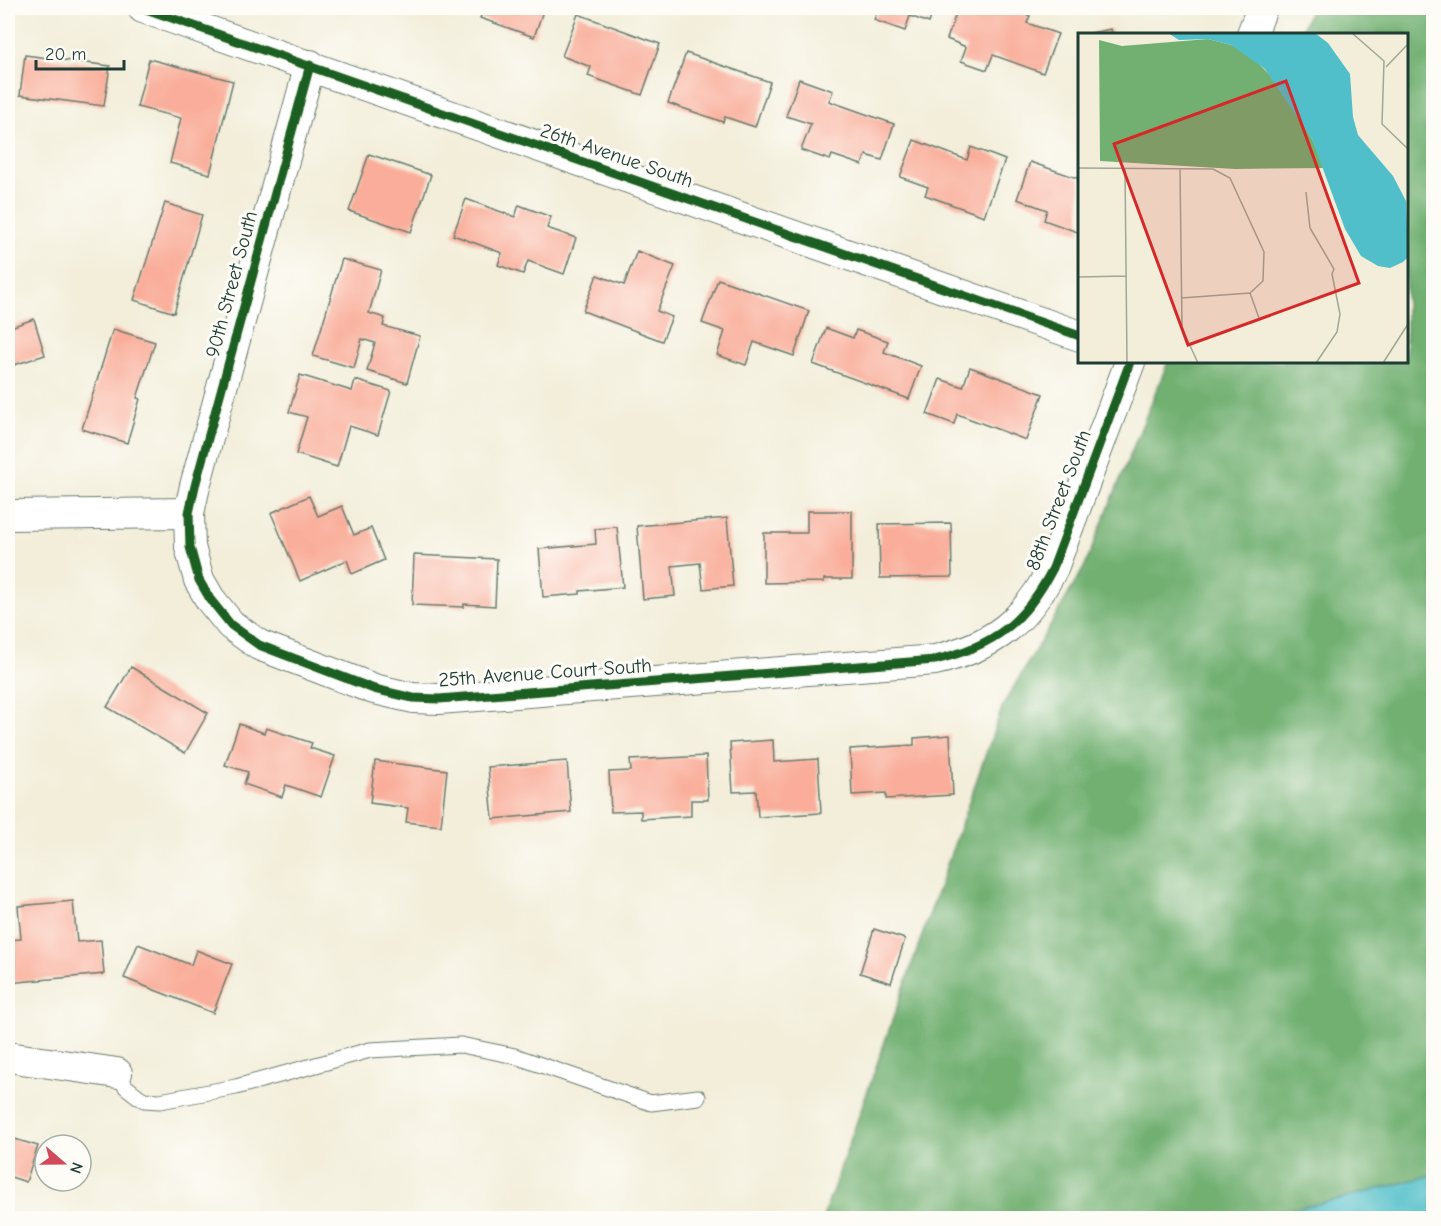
<svg xmlns="http://www.w3.org/2000/svg" width="1441" height="1226" font-family="'Comic Neue',sans-serif">
	<style>
		.forest { fill: #72b072; stroke: #487653; stroke-width: 1.5 }
		.water { fill: #51bfc9; stroke: #387e7e; stroke-width: 1.5 }
		.building { fill: #f9ad9a }
		.lines { fill: none; stroke-linecap: round; stroke-linejoin: round }
		.service-casing { stroke: #697b6e; stroke-width: 17 }
		.minor-casing { stroke: #697b6e; stroke-width: 32 }
		.service { stroke: #fff; stroke-width: 15 }
		.minor { stroke: #fff; stroke-width: 30 }
		.cycleway-casing { stroke: #fdfcf7; stroke-width: 13 }
		.cycleway { stroke: #1b5e20; stroke-width: 9 }
		.labels { text-anchor: middle; stroke-width: 6; stroke-linejoin: round; paint-order: stroke }
		.street-label { font-size: 20px; fill: #1f3d34; stroke: #fdfcf7 }
		.inset-road { fill: none; stroke: #9ea798; stroke-width: 1.5 }
		.view { fill: #d62828; fill-opacity: 0.15; stroke: #d62828; stroke-width: 3 }
		.inset-edge { fill: none; stroke: #1f3d34; stroke-width: 3 }
	</style>
	<rect width="100%" height="100%" fill="#fdfcf7"/>
	<filter id="ink" filterUnits="userSpaceOnUse"><feTurbulence type="fractalNoise" baseFrequency=".0167" numOctaves="2"/><feDisplacementMap in="SourceGraphic" scale="12" xChannelSelector="R" yChannelSelector="G"/><feConvolveMatrix kernelMatrix="1 2 1 2 8 2 1 2 1" color-interpolation-filters="sRGB"/></filter>
	<filter id="wash" filterUnits="userSpaceOnUse"><feTurbulence type="fractalNoise" baseFrequency=".008" numOctaves="4" result="noise"/><feDisplacementMap in="SourceGraphic" scale="24" xChannelSelector="R" yChannelSelector="G"/><feGaussianBlur stdDeviation="1.35" result="paint"/><feColorMatrix in="noise" values="0 0 0 0 0 0 0 0 0 0 0 0 0 0 0 0 0 1.4 0 .05"/><feComposite in="paint" operator="in"/></filter>
	<g filter="url(#wash)">
		<rect width="100%" height="100%" fill="#f3eeda"/>
		<path class="forest" d="M1311,8H1433V1175L1340,1199L1252,1218H823L1003,705L1084,568L1168,362H1406V34H1300Z"/>
		<path class="water" d="M1433,1175V1218H1252L1340,1199Z"/>
		<g id="blocks">
			<g class="building">
				<path d="M484,8H544L534,37L480,18Z"/>
				<path d="M878,8H934L929,23L910,16L905,31L874,20Z"/>
				<path d="M958,8H1007L1030,16L1027,23L1058,34L1043,73L993,55L987,70L961,61L966,47L947,39Z"/>
				<path d="M578,14L660,44L642,95L588,76L591,67L562,56Z"/>
				<path d="M1111,29L1112,34H1091V33Z"/>
				<path d="M686,53L770,82L755,127L725,117L723,122L668,103Z"/>
				<path d="M25,55L110,66L104,106L20,95Z"/>
				<path d="M149,59L233,81L210,174L170,163L181,118L137,107Z"/>
				<path d="M799,79L833,91L829,101L894,124L882,160L866,155L862,165L832,155L830,160L801,150L811,124L786,116Z"/>
				<path d="M914,140L967,160L971,147L1005,160L984,216L925,195L928,187L900,177Z"/>
				<path d="M369,154L431,175L411,232L349,211Z"/>
				<path d="M1030,162L1080,179V233L1044,220L1047,210L1017,199Z"/>
				<path d="M466,199L515,217L519,205L551,217L547,228L576,238L564,274L528,261L523,274L498,265L502,253L453,235Z"/>
				<path d="M165,203L202,215L174,313L134,300Z"/>
				<path d="M637,251L675,266L657,311L672,317L662,341L583,311L597,275L624,285Z"/>
				<path d="M342,259L381,270L369,313L385,318L383,326L420,336L407,383L367,371L375,343L362,339L354,368L313,356Z"/>
				<path d="M718,279L809,311L794,356L754,342L746,365L717,355L725,331L702,323Z"/>
				<path d="M34,319L45,355L8,367V328Z"/>
				<path d="M826,328L853,338L856,330L888,341L884,352L921,366L909,399L813,364Z"/>
				<path d="M113,329L155,342L137,398L140,399L127,443L82,429Z"/>
				<path d="M970,367L1043,394L1026,440L957,414L954,424L927,414L940,379L963,387Z"/>
				<path d="M300,375L352,391L355,380L391,391L378,435L349,426L337,467L296,454L307,417L289,412Z"/>
				<path d="M309,496L318,516L342,506L354,535L371,528L384,560L352,574L347,560L300,581L271,513Z"/>
				<path d="M807,511H852V579H824V582L764,583V533H807Z"/>
				<path d="M727,518L733,586L703,589L700,563L672,566L675,596L643,599L637,526Z"/>
				<path d="M951,523L952,577L880,578L879,524Z"/>
				<path d="M617,527L623,587L580,591V594L543,597L539,549L596,544L595,529Z"/>
				<path d="M414,555L497,559L495,606L464,604V607L412,605Z"/>
				<path d="M131,667L208,713L185,753L107,707Z"/>
				<path d="M239,724L264,733L266,728L312,743L310,748L335,756L321,797L286,785L282,797L244,784L248,772L225,765Z"/>
				<path d="M950,735L953,795L886,799V793L852,795L850,749L914,745V738Z"/>
				<path d="M773,740L774,762L818,759L821,813L758,817L756,791L733,792L730,743Z"/>
				<path d="M706,756L708,800H691V816L641,819V811L611,812L609,772L631,771L630,760Z"/>
				<path d="M375,761L447,770L441,826L406,822L408,808L370,803Z"/>
				<path d="M567,761L571,812L493,819L488,767Z"/>
				<path d="M73,901L77,942L101,940L104,974L8,983V940L21,939L18,906Z"/>
				<path d="M874,929L905,939L891,983L860,973Z"/>
				<path d="M138,944L191,965L196,950L232,964L213,1013L124,978Z"/>
				<path d="M8,1137L38,1146L26,1182L8,1176Z"/>
			</g>
		</g>
	</g>
	<g filter="url(#ink)">
		<use href="#blocks" fill-opacity="0" stroke="#697b6e" stroke-width="1.5"/>
		<g class="lines">
			<defs>
				<path id="service" d="M117,1073L126,1087L139,1097L144,1100L160,1101L236,1087L370,1050L461,1045L515,1056L651,1103L698,1097"/>
				<g id="minor">
					<path d="M143,8L1080,336"/>
					<path d="M1252,34L1262,8"/>
					<path d="M310,65L195,486L189,513L190,547L199,580L210,599L231,625L259,645L374,689L413,698L439,699L935,660C994,646 1025,622 1053,568L1130,362"/>
					<path d="M8,515L189,513"/>
					<path d="M8,1057L117,1073"/>
				</g>
			</defs>
			<use href="#service" class="service-casing"/>
			<use href="#minor" class="minor-casing"/>
			<use href="#service" class="service"/>
			<use href="#minor" class="minor"/>
			<defs>
				<g id="cycleway">
					<path d="M143,8L1080,336"/>
					<path d="M310,65L195,486L189,513L190,547L199,580L210,599L231,625L259,645L374,689L413,698L439,699L935,660C994,646 1025,622 1053,568L1130,362"/>
				</g>
			</defs>
			<use href="#cycleway" class="cycleway-casing"/>
			<use href="#cycleway" class="cycleway"/>
		</g>
	</g>
	<g class="labels">
		<g class="street-label">
			<text transform="translate(617 155) rotate(19)" y="7">26th Avenue South</text>
			<text transform="translate(231 284) rotate(-75)" y="7">90th Street South</text>
			<text transform="translate(1058 500) rotate(-69)" y="7">88th Street South</text>
			<text transform="translate(545 672) rotate(-4)" y="7">25th Avenue Court South</text>
		</g>
	</g>
	<g transform="translate(1078 33)">
		<rect width="330" height="330" fill="#f3eeda"/>
		<path d="M130,6L153,12L172,22L198,48L234,106L247,135L157,136L22,128L21,7L44,13Z" fill="#72b072"/>
		<path d="M90,0H237L250,10L272,41L275,84L280,102L315,143L328,168L330,224L325,229L312,235L300,233L283,223L267,196L234,106L187,36L153,12L130,6L101,7Z" fill="#51bfc9"/>
		<path class="inset-road" d="M274,0L306,28L304,91L330,116M308,34L330,11M0,135L135,136L152,145L186,219L185,248L172,260L103,265M47,135L49,330M102,136L104,295L120,330M228,159L232,195L256,236L254,241L262,281L259,299L238,330M0,244L48,243M172,260L181,285M305,330L330,291"/>
		<path class="view" d="M208,48L281,250L110,312L36,111Z"/>
		<rect width="330" height="330" class="inset-edge"/>
	</g>
	<rect width="1441" height="1226" fill="none" stroke="#fdfcf7" stroke-width="30"/>
	<g transform="translate(63 1163) rotate(110)"><circle r="28" fill="#fdfcf7" stroke="#a4b0a9" stroke-width="1.5"/>
	<path d="M0-4.5L10 22L0 15L-10 22Z" fill="#d1495b"/>
	<text y="-9" font-size="16" font-weight="bold" text-anchor="middle" fill="#1f3d34">N</text>
	</g>
	<path d="M36 60v9h88v-9" fill="none" stroke="#1f3d34" stroke-width="3"/>
	<text x="45" y="60" font-size="18" fill="#1f3d34" stroke="#fdfcf7" stroke-width="4.5" paint-order="stroke">20 m</text>
</svg>
